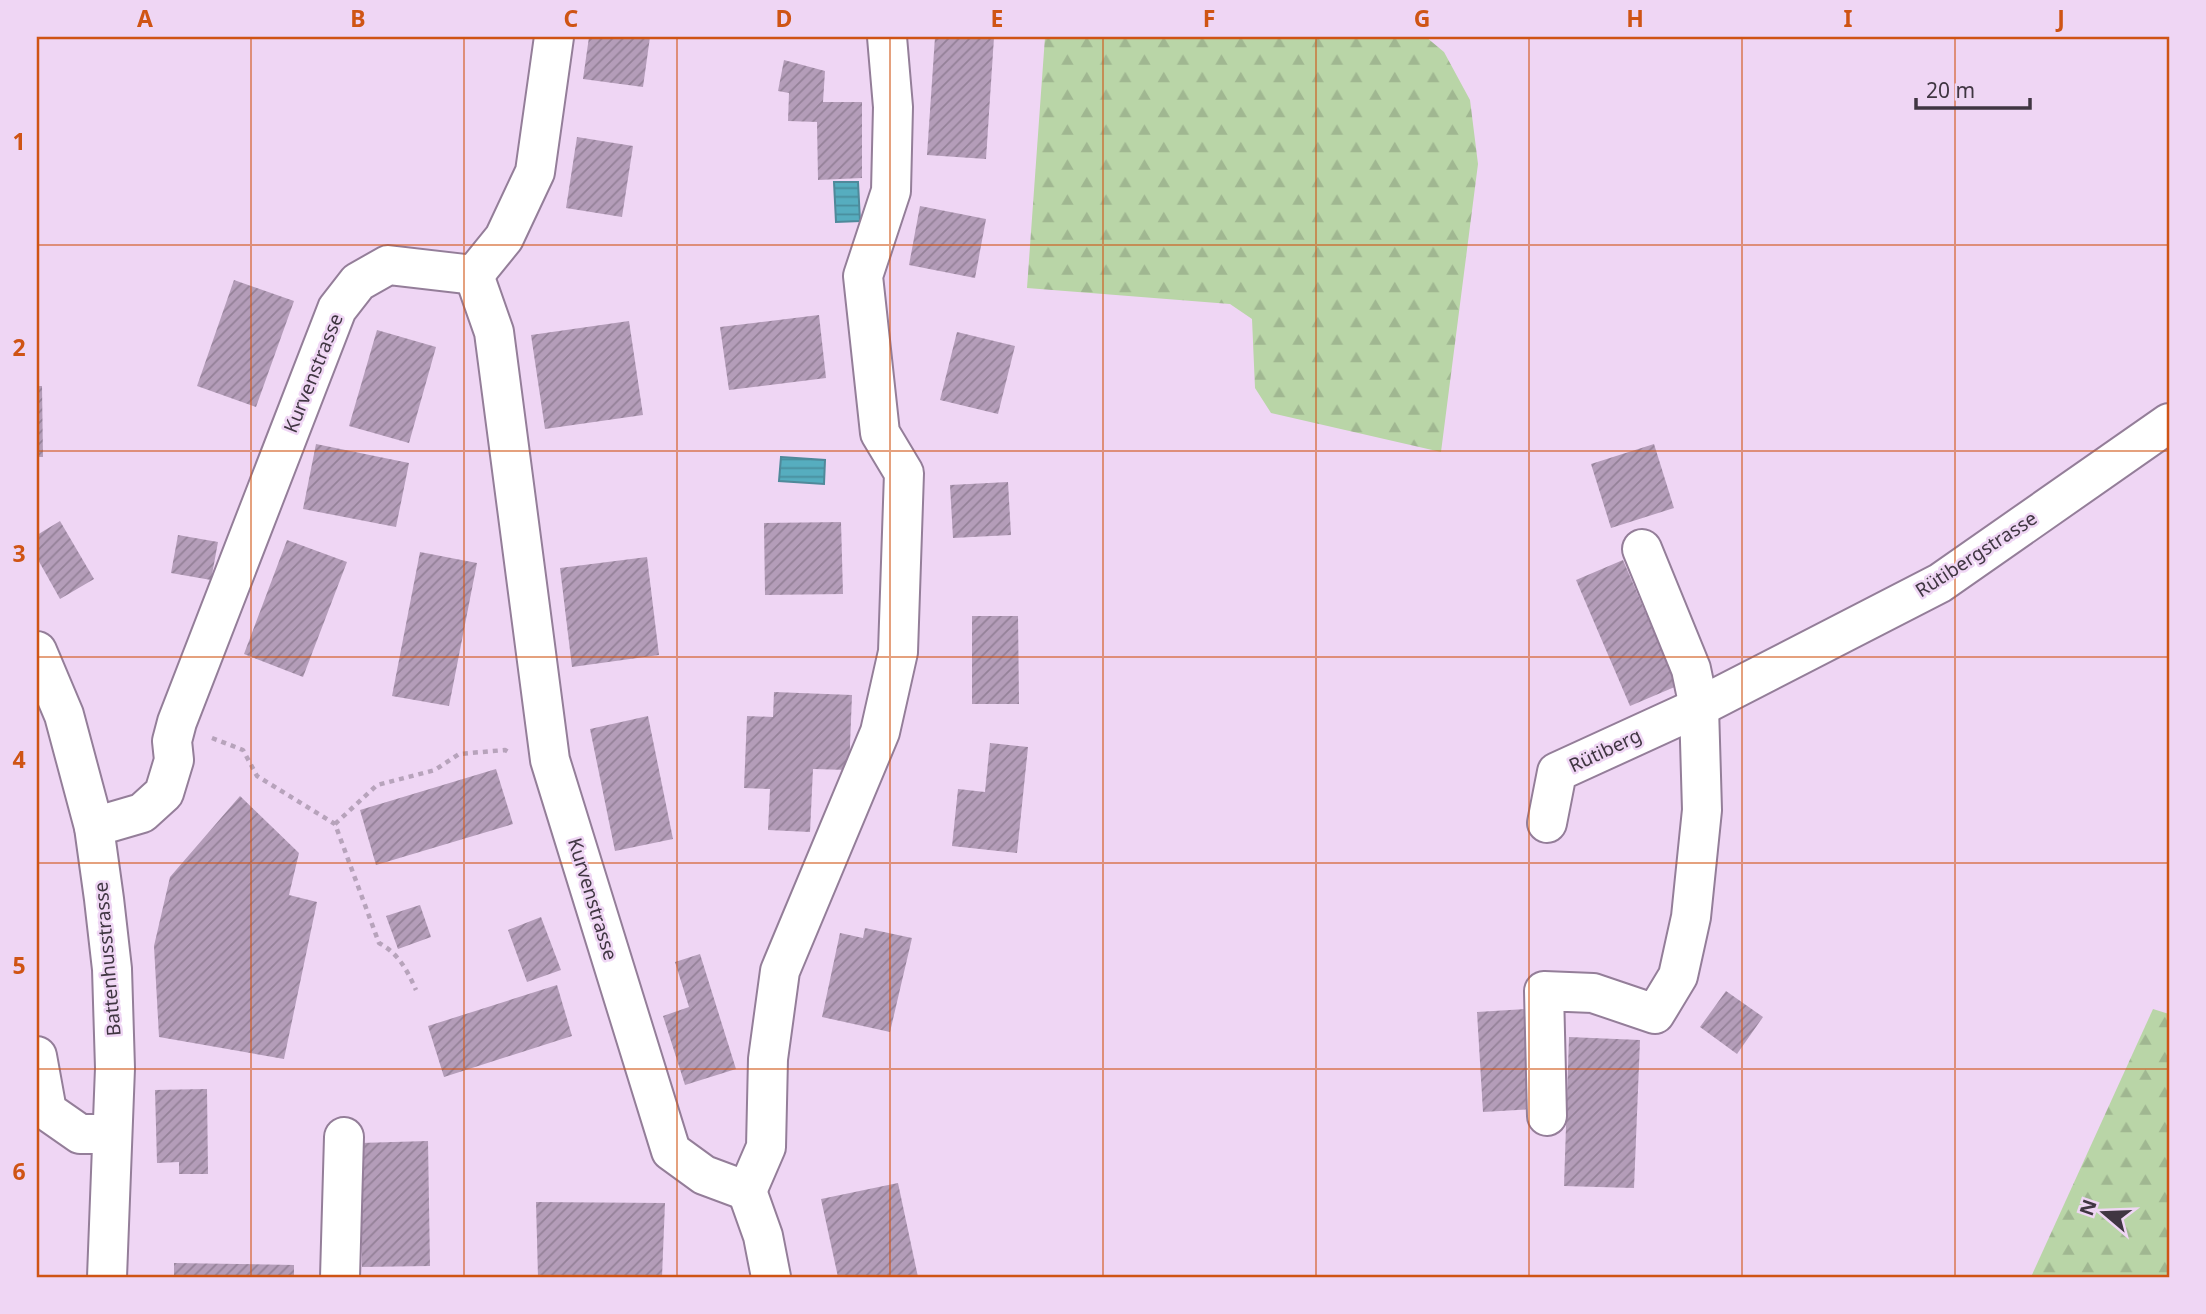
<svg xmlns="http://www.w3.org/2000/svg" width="2206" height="1314" font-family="'Noto Sans',sans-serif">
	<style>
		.forest { fill: url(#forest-firs) }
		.water { fill: url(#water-rules); stroke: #4f899a; stroke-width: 2 }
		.building { fill: url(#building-hatch) }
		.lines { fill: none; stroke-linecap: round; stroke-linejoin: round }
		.minor-casing { stroke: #947e99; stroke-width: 42 }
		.path { stroke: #b7a3bb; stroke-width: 4.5; stroke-dasharray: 5 5; stroke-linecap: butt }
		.minor { stroke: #fff; stroke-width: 38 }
		.grid { fill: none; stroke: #cf5414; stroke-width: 2; stroke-opacity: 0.55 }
		.labels { text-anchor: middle; stroke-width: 5; stroke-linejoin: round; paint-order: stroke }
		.street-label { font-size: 19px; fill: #403642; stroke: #efd6f4 }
		.neatline { fill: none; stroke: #cf5414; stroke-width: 2.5 }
		.grid-label { font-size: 23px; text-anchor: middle; font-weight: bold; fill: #cf5414 }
	</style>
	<defs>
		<pattern id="forest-firs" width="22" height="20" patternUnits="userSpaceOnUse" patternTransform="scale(1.75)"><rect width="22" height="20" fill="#b9d5a7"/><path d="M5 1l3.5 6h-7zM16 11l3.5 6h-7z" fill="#a0b791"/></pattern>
		<pattern id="water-rules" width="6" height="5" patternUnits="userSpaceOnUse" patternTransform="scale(1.75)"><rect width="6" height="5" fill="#56adbf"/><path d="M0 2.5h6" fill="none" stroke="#498e9d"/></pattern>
		<pattern id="building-hatch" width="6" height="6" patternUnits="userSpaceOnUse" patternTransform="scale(1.75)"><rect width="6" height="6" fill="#b49db9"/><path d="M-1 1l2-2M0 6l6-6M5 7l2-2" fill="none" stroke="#948198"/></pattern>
	</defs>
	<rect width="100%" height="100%" fill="#efd6f4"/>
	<g class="forest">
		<path d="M1045,37H1426L1444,52L1470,100L1478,164L1441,452L1271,413L1255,388L1252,319L1230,304L1027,288Z"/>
		<path d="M2153,1009L2169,1014V1277H2031Z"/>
	</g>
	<g class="water">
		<path d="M858,182L860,221L836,222L834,182Z"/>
		<path d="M781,457L825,460L824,484L779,481Z"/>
	</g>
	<g class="building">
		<path d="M589,37H650L643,87L583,79Z"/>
		<path d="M935,37H994L986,159L927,155Z"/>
		<path d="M784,60L825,71L823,102H862V178L818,180L817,122L788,121L789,93L778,91Z"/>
		<path d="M577,137L633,146L622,217L566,208Z"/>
		<path d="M920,206L986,219L975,278L909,265Z"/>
		<path d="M234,280L294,301L256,407L197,386Z"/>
		<path d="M819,315L826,378L729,390L720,327Z"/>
		<path d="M629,321L643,415L545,429L531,335Z"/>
		<path d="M377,330L436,347L409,443L349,426Z"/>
		<path d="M957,332L1015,346L998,414L940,400Z"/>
		<path d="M37,386H42L43,457H37Z"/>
		<path d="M316,444L409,463L396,527L303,509Z"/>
		<path d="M1654,444L1674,508L1611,528L1591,464Z"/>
		<path d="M1008,482L1011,535L953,538L950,485Z"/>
		<path d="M60,521L94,579L60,599L37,558V535Z"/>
		<path d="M841,522L843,594L765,595L764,523Z"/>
		<path d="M178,535L218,542L211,580L171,573Z"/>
		<path d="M287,540L347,562L303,677L244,654Z"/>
		<path d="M420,552L477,563L449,706L392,696Z"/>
		<path d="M647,557L659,655L572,667L560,568Z"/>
		<path d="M1623,560L1677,686L1630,706L1576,580Z"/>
		<path d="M972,616H1018L1019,704H972Z"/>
		<path d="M774,692L852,695L849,770L813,769L810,832L768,830L770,789L744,788L747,716L773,717Z"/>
		<path d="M648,716L673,839L615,851L590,729Z"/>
		<path d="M990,743L1028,747L1017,853L952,846L958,789L985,792Z"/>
		<path d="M496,769L513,824L376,865L360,810Z"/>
		<path d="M240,796L299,853L289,895L317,902L284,1059L159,1037L154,946L170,877Z"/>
		<path d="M420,905L431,937L398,949L386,916Z"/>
		<path d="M541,917L561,970L527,982L508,930Z"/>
		<path d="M865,928L912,938L890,1032L822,1017L840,933L863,938Z"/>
		<path d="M700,954L736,1069L685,1085L663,1016L689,1007L675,962Z"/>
		<path d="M557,985L572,1036L444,1077L428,1026Z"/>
		<path d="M1726,991L1763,1017L1737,1054L1700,1027Z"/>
		<path d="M1527,1009L1533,1109L1483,1112L1477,1012Z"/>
		<path d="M1569,1037L1640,1040L1634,1188L1564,1186Z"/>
		<path d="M207,1089L208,1174H179V1162L157,1163L155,1090Z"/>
		<path d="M428,1141L430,1266L362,1267L360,1143Z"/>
		<path d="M898,1183L918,1277H838L821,1199Z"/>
		<path d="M536,1202L665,1203L662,1277H538Z"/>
		<path d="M174,1263L294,1265V1277H174Z"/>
	</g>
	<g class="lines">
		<defs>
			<g id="minor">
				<path d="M474,275L494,332L550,760L671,1151L704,1175L747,1191"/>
				<path d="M474,275L504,238L535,172L554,37"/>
				<path d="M37,651L64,715L94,827L104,899L112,969L115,1068L107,1277"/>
				<path d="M1547,823L1557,772L1699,707L1940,583L2169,423"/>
				<path d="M94,827L142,813L164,793L174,760L172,741L177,722L337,309L358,282L388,265L474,275"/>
				<path d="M37,1056L47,1111L80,1134H112"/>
				<path d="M1547,1116L1544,991L1593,993L1655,1014L1678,976L1691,917L1702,810L1699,707L1691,669L1642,549"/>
				<path d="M747,1191L766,1147L768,1059L780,971L880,732L898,652L904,473L880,433L863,276L891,191L893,107L887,37"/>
				<path d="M747,1191L763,1236L771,1277"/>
				<path d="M340,1277L344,1137"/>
			</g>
		</defs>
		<use href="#minor" class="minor-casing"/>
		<g class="path">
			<path d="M212,738L243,750L257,776L335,824L379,943C399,954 407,970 416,990"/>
			<path d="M335,824L377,785L435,770L459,754L505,750L510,753"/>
		</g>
		<use href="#minor" class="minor"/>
	</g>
	<path class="grid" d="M251,37V1277M464,37V1277M677,37V1277M890,37V1277M1103,37V1277M1316,37V1277M1529,37V1277M1742,37V1277M1955,37V1277M37,245H2169M37,451H2169M37,657H2169M37,863H2169M37,1069H2169"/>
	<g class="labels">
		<g class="street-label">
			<text transform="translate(313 373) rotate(-68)" y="7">Kurvenstrasse</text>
			<text transform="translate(1976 554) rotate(-33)" y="7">Rütibergstrasse</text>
			<text transform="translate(1605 750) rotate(-25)" y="7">Rütiberg</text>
			<text transform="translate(593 899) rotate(73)" y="7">Kurvenstrasse</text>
			<text transform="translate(107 959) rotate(-95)" y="7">Battenhusstrasse</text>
		</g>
	</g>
	<rect width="2206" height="1314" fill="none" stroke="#efd6f4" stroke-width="77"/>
	<g transform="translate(2104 1213) rotate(289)" stroke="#efd6f4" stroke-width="5" paint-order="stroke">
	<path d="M0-5L12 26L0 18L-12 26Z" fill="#403642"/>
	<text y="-10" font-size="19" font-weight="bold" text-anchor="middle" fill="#403642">N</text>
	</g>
	<path d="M1916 98v10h114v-10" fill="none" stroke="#403642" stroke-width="3.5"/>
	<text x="1926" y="98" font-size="21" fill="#403642" stroke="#efd6f4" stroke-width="5" paint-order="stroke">20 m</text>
	<rect x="38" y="38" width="2130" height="1238" class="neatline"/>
	<g class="grid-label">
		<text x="145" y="27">A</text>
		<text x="358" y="27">B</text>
		<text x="571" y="27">C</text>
		<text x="784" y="27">D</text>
		<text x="997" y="27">E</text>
		<text x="1209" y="27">F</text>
		<text x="1422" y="27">G</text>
		<text x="1635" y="27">H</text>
		<text x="1848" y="27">I</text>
		<text x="2061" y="27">J</text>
		<text x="19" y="150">1</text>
		<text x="19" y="356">2</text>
		<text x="19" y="562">3</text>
		<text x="19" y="768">4</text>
		<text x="19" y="974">5</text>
		<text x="19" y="1180">6</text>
	</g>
</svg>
